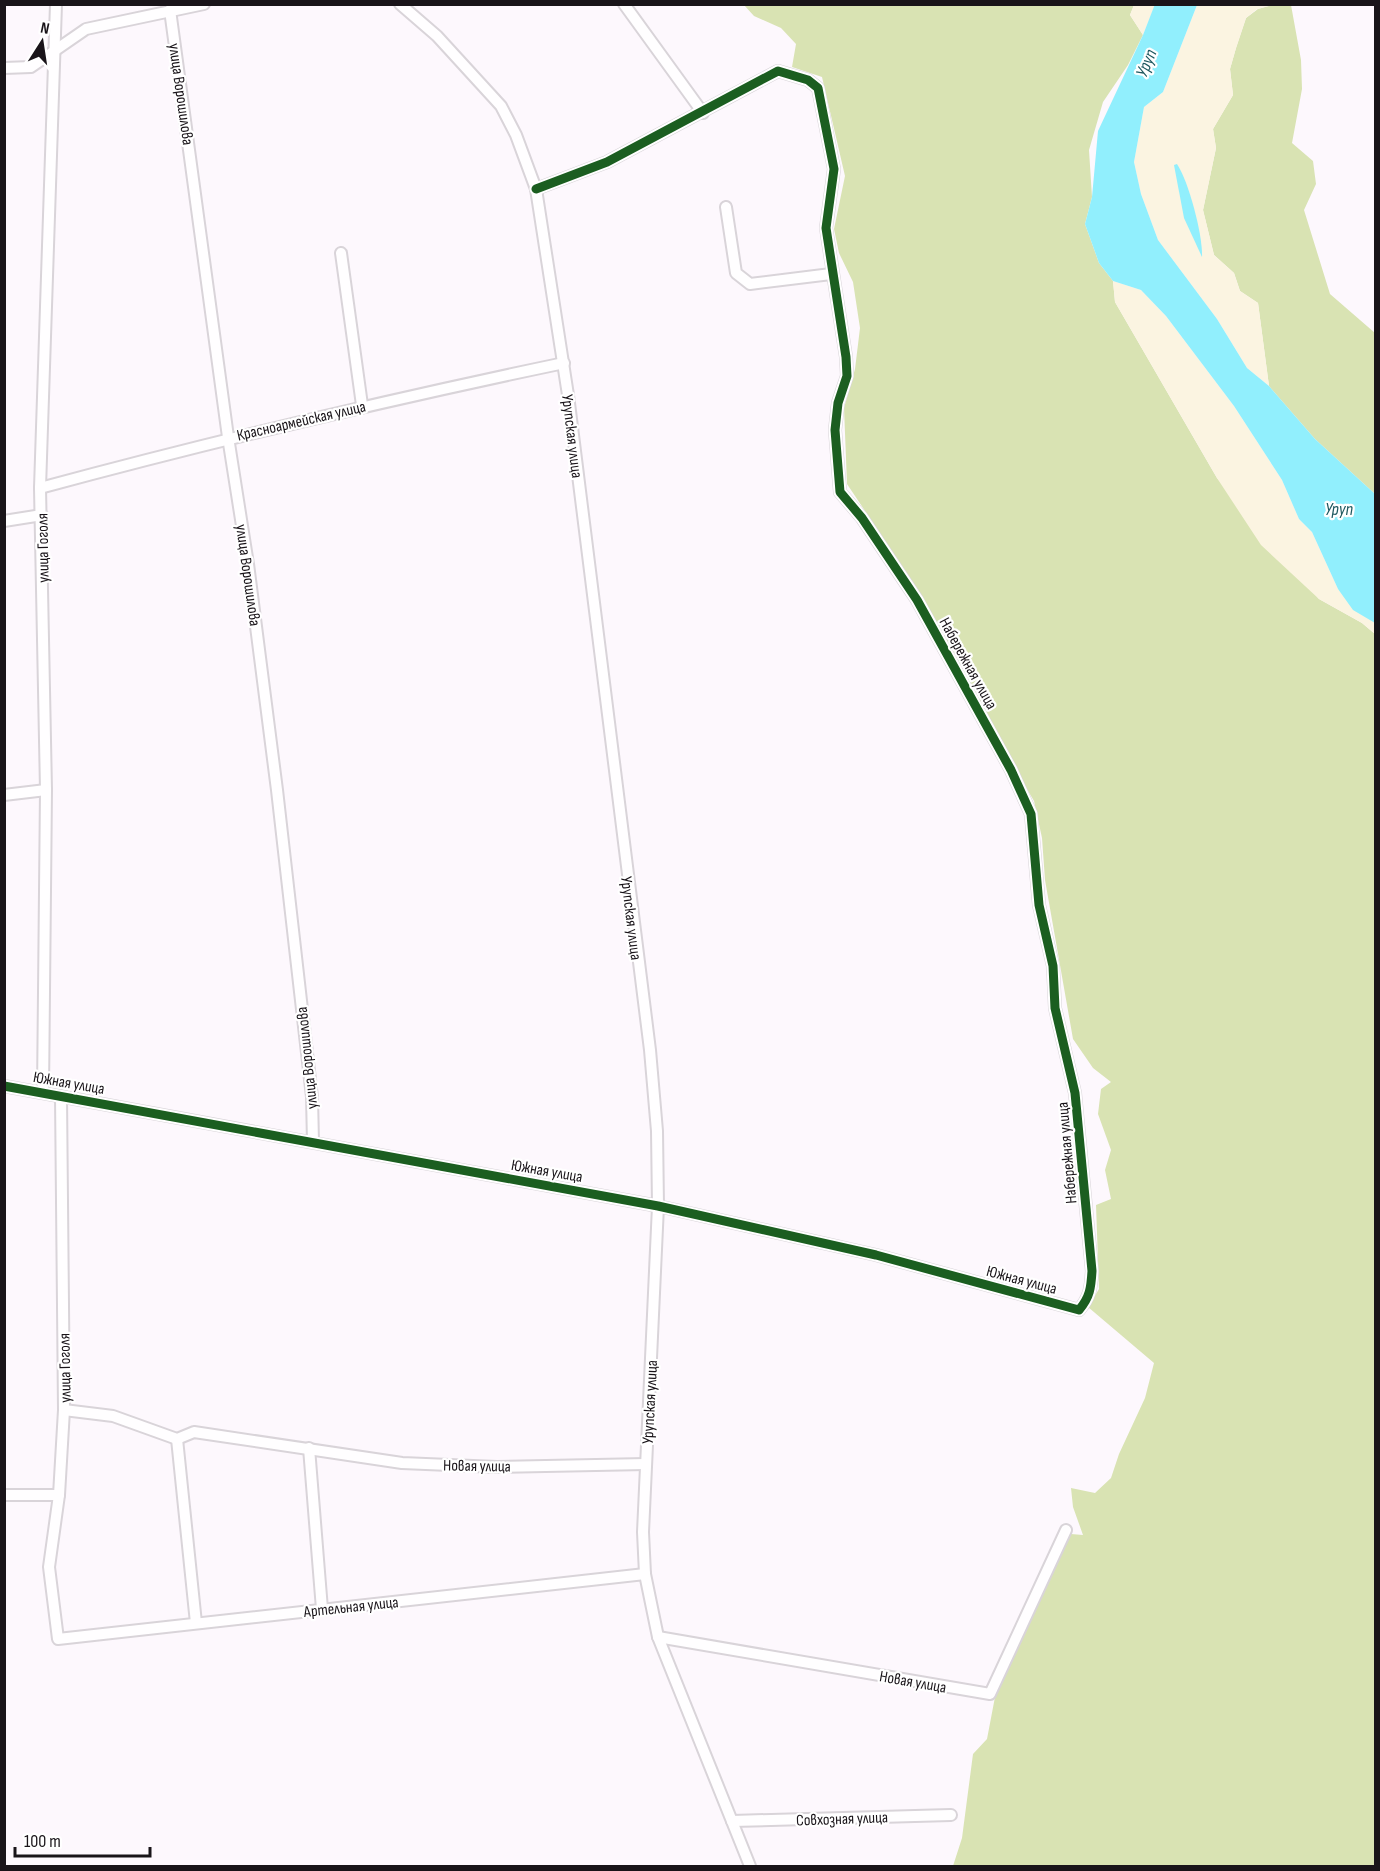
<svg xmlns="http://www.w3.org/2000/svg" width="1380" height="1871" font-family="'Sofia Sans Condensed',sans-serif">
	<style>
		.forest { fill: #d9e3b3 }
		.sand { fill: #fbf4e1 }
		.water { fill: #91effd }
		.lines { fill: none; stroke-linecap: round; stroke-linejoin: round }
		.minor-casing { stroke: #d9d4d9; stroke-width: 14 }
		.minor { stroke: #fffeff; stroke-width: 10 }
		.cycleway-casing { stroke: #fff; stroke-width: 13 }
		.cycleway { stroke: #1b5e20; stroke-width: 9 }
		.labels { text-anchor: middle; stroke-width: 4.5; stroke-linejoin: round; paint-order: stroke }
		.street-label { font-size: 16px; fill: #191419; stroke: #fff }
		.water-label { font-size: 18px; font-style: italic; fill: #1e585f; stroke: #fff }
	</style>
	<rect width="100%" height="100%" fill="#fdf8fd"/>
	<g class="forest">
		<path d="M744,5H1134L1130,15L1143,35L1128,65L1103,102L1089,150L1092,197L1085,224L1099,263L1113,281L1115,302L1217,478L1319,599L1362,623L1375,634V1866H953L962,1838L973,1754L987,1739L995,1697L1071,1534L1083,1535L1073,1507L1071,1488L1095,1493L1111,1478L1119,1454L1145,1398L1154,1363L1088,1307L1099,1289L1096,1205L1111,1199L1105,1170L1111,1150L1098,1114L1101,1089L1111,1082L1093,1068L1073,1039L1045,880L1042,838L1034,801L934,632L916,587L847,484L844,408L855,369L860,328L853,282L839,253L834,229L845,176L822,77L792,67L796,44L781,28L754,16Z"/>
		<path d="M1272,5H1291L1301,60L1302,89L1292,143L1313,161L1316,184L1304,210L1330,294L1375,333V494L1315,439L1269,386L1258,303L1240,291L1234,273L1214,255L1203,210L1216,148L1213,129L1233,95L1230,69L1236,48L1246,18L1258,9Z"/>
	</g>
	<g class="sand">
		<path d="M1134,5H1155L1143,35L1130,15Z"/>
		<path d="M1197,5H1273L1257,9L1246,18L1236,48L1230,69L1233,95L1213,129L1216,148L1203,210L1214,255L1234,273L1240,291L1258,303L1269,386L1247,368L1217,319L1158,240L1141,194L1134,162L1144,107L1163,92Z"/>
		<path d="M1113,281L1141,290L1166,316L1234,406L1282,480L1299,519L1312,532L1338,589L1375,623V634L1362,623L1319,599L1261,545L1217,478L1115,302Z"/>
	</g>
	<g class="water">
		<path d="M1155,4L1197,5L1163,92L1144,107L1134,162L1141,194L1158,240L1217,319L1247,368L1269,386L1315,439L1375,494V623L1353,610L1338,589L1312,532L1299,519L1282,480L1234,406L1166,316L1141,290L1113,281L1099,263L1085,224L1092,197L1098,131L1143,35Z"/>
		<path d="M1177,164C1189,182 1203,236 1202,257L1184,218L1174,165Z"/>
	</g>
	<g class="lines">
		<defs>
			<g id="minor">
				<path d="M400,4L437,36L501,106L516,135L536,189L568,395L650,1050L657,1131L658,1206L643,1532L645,1574L658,1637L750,1866"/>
				<path d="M624,4L703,113"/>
				<path d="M170,10L228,437L248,564L277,790L312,1097L313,1142"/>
				<path d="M4,68L31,67L86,29L204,4"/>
				<path d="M726,207L736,273L750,284L831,274"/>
				<path d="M341,253L362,405"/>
				<path d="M40,488C214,441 388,400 564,363"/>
				<path d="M4,521L42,515"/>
				<path d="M4,795L46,790"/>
				<path d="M4,1086L658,1206L876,1255L1079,1310C1090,1297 1091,1288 1092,1271L1075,1093L1055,1008L1053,966L1039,905L1031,814L1011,770L917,600L862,518L840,492L835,430L838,403L847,376L846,357L826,228L834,169L818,88L808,80L778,71L607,162L536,189"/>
				<path d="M43,1092L46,790L40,488L56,4"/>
				<path d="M61,1096L64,1410L59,1495L49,1567L58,1639L645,1574"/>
				<path d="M64,1410L113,1416L177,1439L194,1432L402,1463L497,1467L646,1464"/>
				<path d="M177,1439L196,1623"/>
				<path d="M309,1448L322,1609"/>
				<path d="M4,1495H59"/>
				<path d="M658,1637L990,1694L1066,1530"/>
				<path d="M732,1821L951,1815"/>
			</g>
		</defs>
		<use href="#minor" class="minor-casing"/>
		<use href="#minor" class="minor"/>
		<defs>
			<path id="cycleway" d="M4,1086L658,1206L876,1255L1079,1310C1090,1297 1091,1288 1092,1271L1075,1093L1055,1008L1053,966L1039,905L1031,814L1011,770L917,600L862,518L840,492L835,430L838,403L847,376L846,357L826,228L834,169L818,88L808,80L778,71L607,162L536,189"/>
		</defs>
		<use href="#cycleway" class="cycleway-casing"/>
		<use href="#cycleway" class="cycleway"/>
	</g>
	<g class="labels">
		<g class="street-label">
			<text transform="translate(182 94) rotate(82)" y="6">улица Ворошилова</text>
			<text transform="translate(301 420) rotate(-13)" y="6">Красноармейская улица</text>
			<text transform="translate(573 436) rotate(83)" y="6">Урупская улица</text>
			<text transform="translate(42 548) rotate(-91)" y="6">улица Гоголя</text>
			<text transform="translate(249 575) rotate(82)" y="6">улица Ворошилова</text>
			<text transform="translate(969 663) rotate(61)" y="6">Набережная улица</text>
			<text transform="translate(632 918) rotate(83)" y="6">Урупская улица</text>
			<text transform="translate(306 1058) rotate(-96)" y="6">улица Ворошилова</text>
			<text transform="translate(69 1082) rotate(10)" y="6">Южная улица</text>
			<text transform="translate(1066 1153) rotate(-95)" y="6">Набережная улица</text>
			<text transform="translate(547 1170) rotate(10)" y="6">Южная улица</text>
			<text transform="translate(1022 1279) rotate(15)" y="6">Южная улица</text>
			<text transform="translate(64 1368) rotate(-91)" y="6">улица Гоголя</text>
			<text transform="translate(649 1402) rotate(-87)" y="6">Урупская улица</text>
			<text transform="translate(477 1465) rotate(1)" y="6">Новая улица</text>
			<text transform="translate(351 1606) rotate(-6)" y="6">Артельная улица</text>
			<text transform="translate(913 1681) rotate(10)" y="6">Новая улица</text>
			<text transform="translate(842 1818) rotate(-2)" y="6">Совхозная улица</text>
		</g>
		<g class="water-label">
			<text transform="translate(1146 63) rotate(-68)" y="6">Уруп</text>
			<text x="1339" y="515">Уруп</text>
		</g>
	</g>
	<rect width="1380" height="1871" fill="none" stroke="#191419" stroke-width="12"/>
	<g transform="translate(42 42) rotate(12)" stroke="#ffffff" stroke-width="4.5" paint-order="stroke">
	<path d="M0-4.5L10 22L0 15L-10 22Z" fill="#191419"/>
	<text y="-9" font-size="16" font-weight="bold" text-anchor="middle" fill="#191419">N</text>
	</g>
	<path d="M15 1847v9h135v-9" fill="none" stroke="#191419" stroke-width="3"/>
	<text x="24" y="1847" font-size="18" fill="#191419" stroke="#ffffff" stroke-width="4.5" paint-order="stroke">100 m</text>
</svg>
